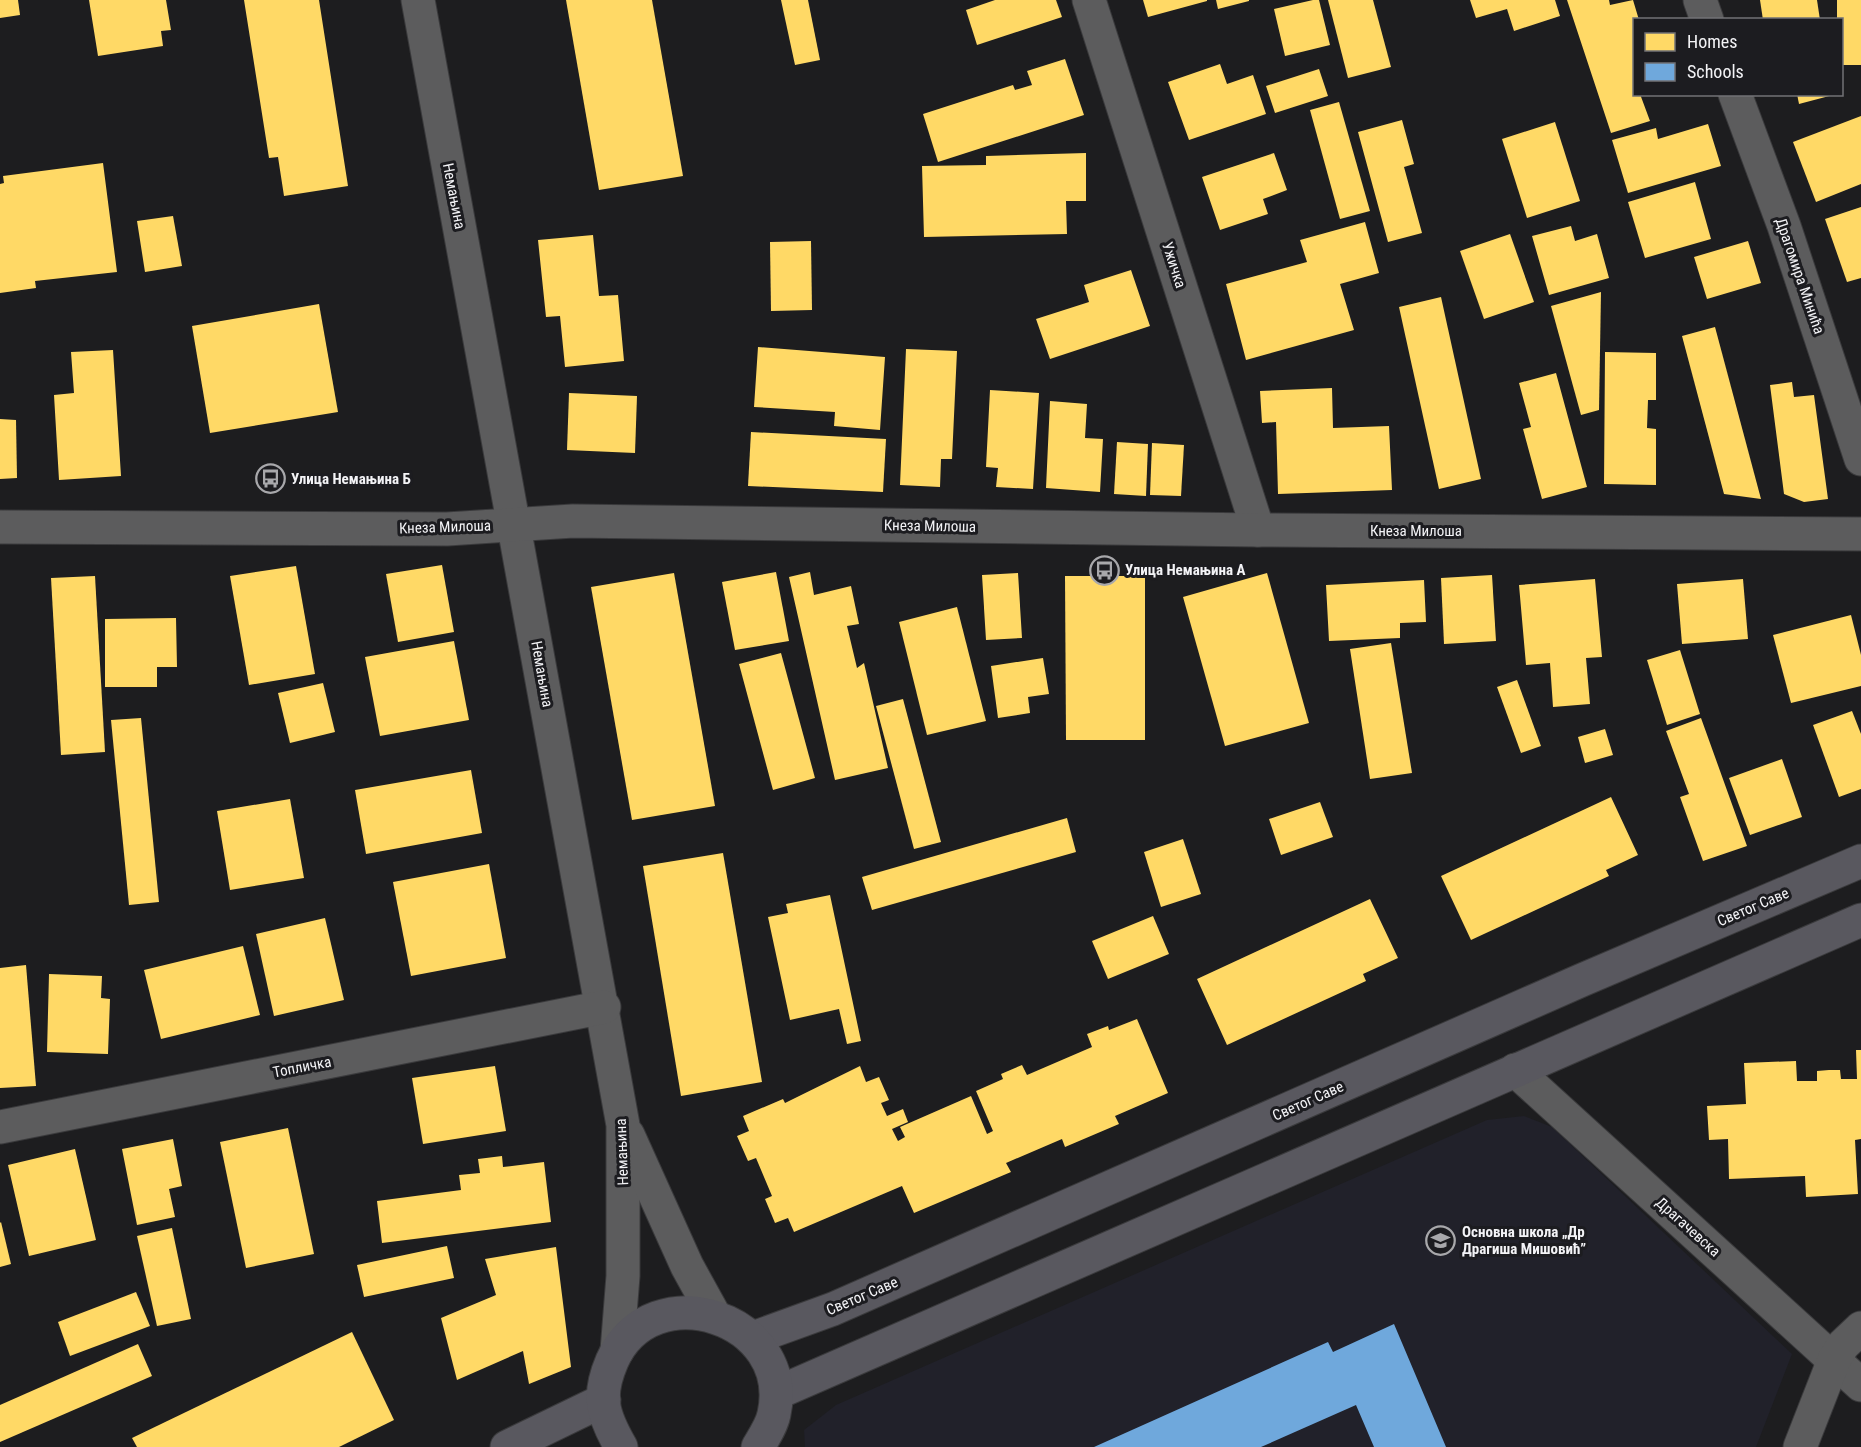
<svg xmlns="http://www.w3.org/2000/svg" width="1861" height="1447" font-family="'Roboto Condensed',sans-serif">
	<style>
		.built { fill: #21212a }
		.homes { fill: #ffd966 }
		.schools { fill: #6fa8dc }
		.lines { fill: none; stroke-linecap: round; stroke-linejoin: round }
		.minor-casing { stroke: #3a3a3c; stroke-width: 35 }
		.major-casing { stroke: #3a3a3c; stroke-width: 35 }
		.minor { stroke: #5c5c5d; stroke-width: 33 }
		.major { stroke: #59585f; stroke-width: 33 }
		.labels { text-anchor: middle; stroke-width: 6; stroke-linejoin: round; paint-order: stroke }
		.street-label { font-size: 15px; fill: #f3f3f6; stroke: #1c1c20 }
		.poi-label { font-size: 15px; font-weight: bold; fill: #f3f3f6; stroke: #1c1c20; text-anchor: start }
	</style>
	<rect width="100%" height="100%" fill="#1d1d1f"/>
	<path class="built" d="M1524,1116L1552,1127L1792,1354L1756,1447H805L804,1430L836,1405L1487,1120Z"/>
	<g class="homes">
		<path d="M0,0H18L20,15L0,18Z"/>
		<path d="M89,0H166L171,30L161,31L163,46L98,56Z"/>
		<path d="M244,0H319L348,186L284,196L278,157L269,158Z"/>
		<path d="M566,0H652L683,176L599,190Z"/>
		<path d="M781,0H808L820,60L795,65Z"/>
		<path d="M995,0H1056L1062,17L977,45L966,10Z"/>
		<path d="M1143,0H1207V1L1148,17Z"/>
		<path d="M1216,0H1249V1L1218,9Z"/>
		<path d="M1313,0H1319L1330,45L1285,56L1274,9Z"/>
		<path d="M1328,0H1373L1391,67L1348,78Z"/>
		<path d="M1470,0H1555L1560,16L1514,31L1507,9L1476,18Z"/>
		<path d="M1567,0H1609L1610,5L1633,0L1639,20H1634V94H1640L1650,121L1611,133Z"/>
		<path d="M1760,0H1817L1820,20H1763Z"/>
		<path d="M1837,0H1861V65H1842V20H1837Z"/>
		<path d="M1065,59L1084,115L938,162L923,114L1013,85L1015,90L1032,85L1027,71Z"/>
		<path d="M1220,64L1227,84L1253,75L1266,114L1189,140L1168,82Z"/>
		<path d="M1319,69L1328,96L1275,113L1266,86Z"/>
		<path d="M1797,94H1833V95L1799,104Z"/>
		<path d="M1339,102L1370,211L1340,219L1310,110Z"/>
		<path d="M1861,116V184L1816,202L1793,142Z"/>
		<path d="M1402,120L1414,164L1404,167L1422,233L1388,242L1358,132Z"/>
		<path d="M1555,122L1580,201L1527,218L1502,139Z"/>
		<path d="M1708,124L1721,166L1628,193L1612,140L1656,128L1658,139Z"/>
		<path d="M1086,153V201H1066L1067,234L924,237L922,166L986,165V156Z"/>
		<path d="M1274,153L1287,190L1263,199L1268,214L1220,230L1202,177Z"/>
		<path d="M103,163L117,272L35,281L36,288L0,293V184L4,183L3,176Z"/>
		<path d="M1695,182L1711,239L1645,258L1628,202Z"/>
		<path d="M1861,207V278L1847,282L1825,219Z"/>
		<path d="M173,216L182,266L145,272L137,221Z"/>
		<path d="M1365,222L1379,273L1340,284L1354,330L1246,360L1226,284L1307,262L1300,240Z"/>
		<path d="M1571,226L1575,241L1597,234L1609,278L1549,295L1532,236Z"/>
		<path d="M1510,234L1534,302L1484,319L1460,251Z"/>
		<path d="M593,235L599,296L618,295L624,361L565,367L560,316L546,317L538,240Z"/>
		<path d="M811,241L812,310L771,311L770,242Z"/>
		<path d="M1748,241L1761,283L1707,299L1694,257Z"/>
		<path d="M1131,270L1150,326L1050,359L1036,319L1089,302L1084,285Z"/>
		<path d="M1601,292L1599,410L1581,415L1551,306Z"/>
		<path d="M1441,297L1481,479L1439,489L1399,307Z"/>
		<path d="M319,304L338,412L210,433L192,326Z"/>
		<path d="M1715,327L1761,499L1724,494L1682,336Z"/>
		<path d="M758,347L885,357L880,430L834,426L835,412L754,407Z"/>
		<path d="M906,349L957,351L952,459H941L940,487L900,485Z"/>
		<path d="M113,350L121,476L59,480L54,395L74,393L71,352Z"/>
		<path d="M1605,352L1656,353V400H1648L1647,428L1656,429V485L1604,484Z"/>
		<path d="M1556,373L1587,487L1542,499L1523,429L1531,427L1519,383Z"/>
		<path d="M1792,382L1794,397L1814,395L1828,499L1804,502L1784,494L1770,385Z"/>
		<path d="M1332,388L1333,428L1389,426L1392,490L1278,494L1276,422L1262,423L1260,391Z"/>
		<path d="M990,390L1039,393L1033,489L996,487L998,468L986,467Z"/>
		<path d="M569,393L637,396L635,453L567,450Z"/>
		<path d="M1050,401L1087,404L1085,438L1103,439L1100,492L1046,488Z"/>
		<path d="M0,419L16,420L17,478L0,479Z"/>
		<path d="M751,432L886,439L883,492L748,486Z"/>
		<path d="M1117,442L1148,444L1146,496L1114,494Z"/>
		<path d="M1152,443L1184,445L1181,496L1150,495Z"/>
		<path d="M442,565L454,632L398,642L386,574Z"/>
		<path d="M296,566L315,674L249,685L230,576Z"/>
		<path d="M776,572L789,641L735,650L722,582Z"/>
		<path d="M810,572L814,595L851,586L859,624L847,626L857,668L864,663L888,768L835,780L789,577Z"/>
		<path d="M674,573L715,806L632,820L591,587Z"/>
		<path d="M1018,573L1022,638L986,640L982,575Z"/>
		<path d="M1267,573L1309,723L1225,746L1183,597Z"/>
		<path d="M1492,575L1496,641L1444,644L1441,578Z"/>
		<path d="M95,576L105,752L61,755L51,578Z"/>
		<path d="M1065,576H1145V740H1066Z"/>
		<path d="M1595,579L1602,657L1586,658L1590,704L1553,707L1550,663L1526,665L1519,585Z"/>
		<path d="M1743,579L1748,639L1682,644L1677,584Z"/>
		<path d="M1424,580L1426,622L1400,623V638L1329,641L1326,585Z"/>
		<path d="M957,607L986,721L927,735L899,622Z"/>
		<path d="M1851,615L1861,655V686L1791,703L1773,635Z"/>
		<path d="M176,618L177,667H157V687H105V619Z"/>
		<path d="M454,641L469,720L380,736L365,657Z"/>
		<path d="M1391,643L1412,773L1370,779L1350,649Z"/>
		<path d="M1680,650L1700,714L1667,725L1647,660Z"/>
		<path d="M781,653L815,778L773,790L739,664Z"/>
		<path d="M1043,658L1049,694L1028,697L1030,713L998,718L991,666Z"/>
		<path d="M1517,680L1541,746L1521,753L1497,687Z"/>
		<path d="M323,683L335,732L290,743L278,693Z"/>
		<path d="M903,699L941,842L914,849L876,706Z"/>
		<path d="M1852,711L1861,734V789L1839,797L1813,725Z"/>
		<path d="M141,718L159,902L129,905L111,720Z"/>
		<path d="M1701,718L1747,846L1703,861L1680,797L1689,794L1666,731Z"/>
		<path d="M1605,729L1613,755L1585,763L1578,737Z"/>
		<path d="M1782,759L1802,817L1750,835L1729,778Z"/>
		<path d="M471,770L482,833L366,854L355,790Z"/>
		<path d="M1611,797L1638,855L1606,870L1609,876L1471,940L1441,876Z"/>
		<path d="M290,799L304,878L230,890L217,811Z"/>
		<path d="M1320,802L1333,837L1281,855L1269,819Z"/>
		<path d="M1067,818L1076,852L872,910L862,877Z"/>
		<path d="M1183,839L1201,894L1161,907L1144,852Z"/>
		<path d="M723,853L762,1082L681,1096L643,866Z"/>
		<path d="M489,864L506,958L411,976L393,882Z"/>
		<path d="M830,895L861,1041L847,1044L839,1009L790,1020L768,917L788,913L786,904Z"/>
		<path d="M1370,899L1398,958L1363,974L1366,981L1227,1045L1197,979Z"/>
		<path d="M1153,916L1169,954L1108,979L1092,941Z"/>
		<path d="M325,918L344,1000L274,1016L256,934Z"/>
		<path d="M243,946L260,1015L161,1039L144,970Z"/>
		<path d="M26,965L36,1086L0,1088V968Z"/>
		<path d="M49,974L102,976L101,998L110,999L108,1054L47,1052Z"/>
		<path d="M1137,1019L1168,1093L1115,1116L1119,1124L1065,1147L1062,1139L1006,1163L1011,1172L914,1213L902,1186L794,1232L788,1218L775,1223L765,1199L772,1196L756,1158L748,1161L737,1136L749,1131L743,1116L783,1099L785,1103L860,1066L866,1082L879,1077L889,1100L881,1103L887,1116L903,1109L908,1122L892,1129L898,1141L905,1137L900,1127L971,1096L987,1134L993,1131L976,1091L1003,1079L1001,1074L1022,1065L1027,1075L1092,1047L1087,1034L1108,1026L1109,1030Z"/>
		<path d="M1856,1050H1861V1139L1855,1140L1858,1194L1806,1197L1805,1176L1729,1179L1728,1139L1709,1140L1707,1106L1746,1104L1744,1063L1796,1061L1797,1081H1817V1071L1829,1070H1840L1841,1079H1857Z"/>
		<path d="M495,1066L506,1131L423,1144L412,1078Z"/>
		<path d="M288,1128L314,1254L246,1268L220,1142Z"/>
		<path d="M173,1139L182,1186L169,1189L175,1217L137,1225L122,1149Z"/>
		<path d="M75,1149L96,1240L29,1256L8,1165Z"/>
		<path d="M502,1156L503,1167L544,1162L551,1222L382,1243L377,1201L461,1190L459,1175L480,1173L478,1159Z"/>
		<path d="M1,1222L11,1264L0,1267V1223Z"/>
		<path d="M172,1228L191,1319L157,1326L137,1236Z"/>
		<path d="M447,1246L454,1278L364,1297L357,1265Z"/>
		<path d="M556,1247L571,1367L529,1384L523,1351L457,1380L441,1318L496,1295L485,1259Z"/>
		<path d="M136,1292L150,1326L70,1356L58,1322Z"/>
		<path d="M352,1332L394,1420L339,1447H137L132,1438Z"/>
		<path d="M138,1344L152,1376L0,1442V1405Z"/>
	</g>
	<path class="schools" d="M1394,1324L1446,1447H1374L1356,1405L1261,1447H1094L1328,1342L1333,1352Z"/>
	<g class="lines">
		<defs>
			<g id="minor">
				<path d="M418,0L623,1125V1276L617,1351"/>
				<path d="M1089,0L1258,530"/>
				<path d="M1700,0L1707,20"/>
				<path d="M1735,94L1784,226L1861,459"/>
				<path d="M0,527L447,529L573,521L1258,530L1861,534"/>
				<path d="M1515,1070L1861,1385"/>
				<path d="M0,1127L604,1007"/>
				<path d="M628,1135L687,1266L714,1315"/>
				<path d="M1800,1447L1834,1360L1843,1345L1861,1328"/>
			</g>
			<g id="major">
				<path d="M753,1338L833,1309L1582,980L1861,861"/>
				<path d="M777,1393L1861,920"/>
				<path d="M507,1447L604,1400"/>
				<path d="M621,1447C602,1414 597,1396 612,1361C652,1271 795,1318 774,1414C772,1425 764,1437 758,1447"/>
			</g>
		</defs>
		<use href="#minor" class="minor-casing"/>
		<use href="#major" class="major-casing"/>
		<use href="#minor" class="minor"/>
		<use href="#major" class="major"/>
	</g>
	<defs>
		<symbol id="bus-ring" viewBox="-11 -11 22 22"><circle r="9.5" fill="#1c1c20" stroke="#a8a8ab" stroke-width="1.5"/><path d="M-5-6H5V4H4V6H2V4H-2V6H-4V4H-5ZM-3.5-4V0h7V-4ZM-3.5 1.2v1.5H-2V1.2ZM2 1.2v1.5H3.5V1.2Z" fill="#a8a8ab"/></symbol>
		<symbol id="school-ring" viewBox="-11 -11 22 22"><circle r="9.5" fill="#1c1c20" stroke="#a8a8ab" stroke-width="1.5"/><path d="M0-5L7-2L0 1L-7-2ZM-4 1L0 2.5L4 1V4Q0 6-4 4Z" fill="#a8a8ab"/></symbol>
	</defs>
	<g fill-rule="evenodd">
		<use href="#bus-ring" x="254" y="462" width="33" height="33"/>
		<use href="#bus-ring" x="1088" y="554" width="33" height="33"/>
		<use href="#school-ring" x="1424" y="1224" width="33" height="33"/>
	</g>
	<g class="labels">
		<g class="street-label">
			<text transform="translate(454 196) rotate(79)" y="5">Немањина</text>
			<text transform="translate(1174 265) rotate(72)" y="5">Ужичка</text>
			<text transform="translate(1800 276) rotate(71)" y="5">Драгомира Минића</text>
			<text transform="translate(930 526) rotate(1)" y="5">Кнеза Милоша</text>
			<text transform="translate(445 527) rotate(-2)" y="5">Кнеза Милоша</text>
			<text x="1416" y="536">Кнеза Милоша</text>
			<text transform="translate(542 674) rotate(80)" y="5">Немањина</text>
			<text transform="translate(1753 907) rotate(-23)" y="5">Светог Саве</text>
			<text transform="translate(302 1067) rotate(-11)" y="5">Топличка</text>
			<text transform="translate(1308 1101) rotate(-24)" y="5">Светог Саве</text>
			<text transform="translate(622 1152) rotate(-92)" y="5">Немањина</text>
			<text transform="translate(1688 1227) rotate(42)" y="5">Драгачевска</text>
			<text transform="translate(862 1296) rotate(-23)" y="5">Светог Саве</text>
		</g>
		<g class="poi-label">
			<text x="291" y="484">Улица Немањина Б</text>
			<text x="1125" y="575">Улица Немањина А</text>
			<text x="1462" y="1237">Основна школа „Др<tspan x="1462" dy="17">Драгиша Мишовић”</tspan></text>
		</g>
	</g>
	<rect x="1633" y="18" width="210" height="78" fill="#1c1c20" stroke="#727276" stroke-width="1.5"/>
	<rect x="1645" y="33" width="30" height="18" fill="#ffd966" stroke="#727276" stroke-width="1.5"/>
	<text x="1687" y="48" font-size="18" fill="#f3f3f6">Homes</text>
	<rect x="1645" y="63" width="30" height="18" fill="#6fa8dc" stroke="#727276" stroke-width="1.5"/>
	<text x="1687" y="78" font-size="18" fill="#f3f3f6">Schools</text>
</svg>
